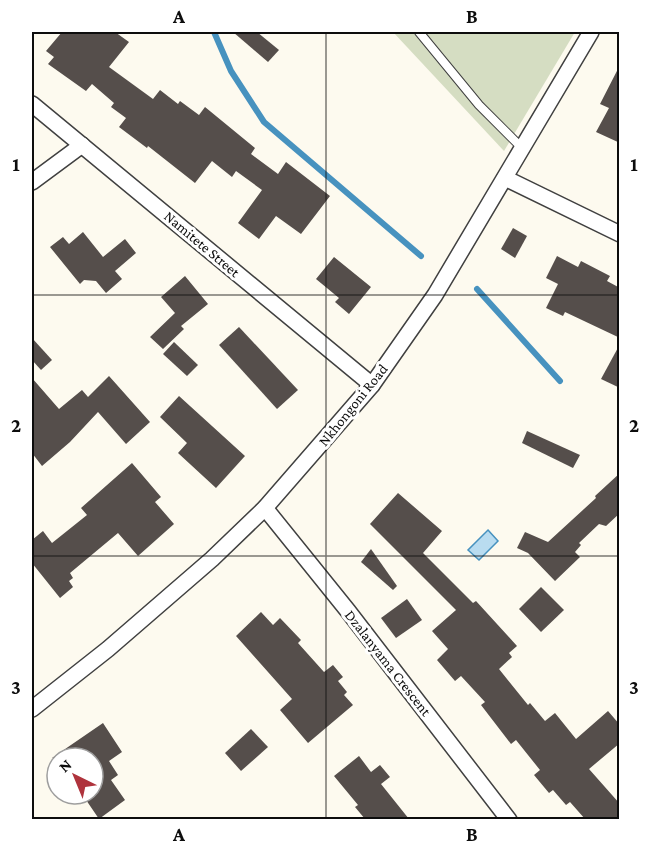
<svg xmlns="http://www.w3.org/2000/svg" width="651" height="851" font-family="'Crimson Pro',serif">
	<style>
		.cemetery { fill: #d5ddc2 }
		.water { fill: #b9dcf0; stroke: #4792bf; stroke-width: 1.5 }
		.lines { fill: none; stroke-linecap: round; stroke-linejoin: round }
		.stream { stroke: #4792bf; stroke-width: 6 }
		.building { fill: #554e4b }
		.service-casing { stroke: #404040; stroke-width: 10 }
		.minor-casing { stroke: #404040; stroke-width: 18 }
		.service { stroke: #fff; stroke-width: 8 }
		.minor { stroke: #fff; stroke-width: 15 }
		.grid { fill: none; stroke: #0d0d0d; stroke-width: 1.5; stroke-opacity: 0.55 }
		.labels { text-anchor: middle; stroke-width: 6; stroke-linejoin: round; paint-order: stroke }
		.street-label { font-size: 15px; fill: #0d0d0d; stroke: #fff }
		.neatline { fill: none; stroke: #0d0d0d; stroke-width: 2 }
		.grid-label { font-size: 20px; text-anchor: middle; font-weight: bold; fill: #0d0d0d }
	</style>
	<rect width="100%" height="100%" fill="#fdfaef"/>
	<path class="cemetery" d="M393,32H575L504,151Z"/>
	<path class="water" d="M488,530L498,541L479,560L468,550Z"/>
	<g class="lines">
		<g class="stream">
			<path d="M214,32L231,71L264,122L421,256"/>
			<path d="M477,289L560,381"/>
		</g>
	</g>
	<g class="building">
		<path d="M62,32H115L129,42L109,67L153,99L160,90L178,104L180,101L199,115L205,107L255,148L251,154L278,174L286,162L330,196L301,234L276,216L259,239L238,223L262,190L236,171L232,177L212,161L195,183L148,146L147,148L119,127L126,118L111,107L114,103L92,84L86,91L48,64L54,57L46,51Z"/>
		<path d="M233,32H257L279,50L268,62Z"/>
		<path d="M620,65V143L596,132L609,108L600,104Z"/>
		<path d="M513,228L527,236L515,258L501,249Z"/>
		<path d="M83,232L103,257L125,239L136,253L115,271L122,279L106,293L96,281L84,280L80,284L50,247L63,237L69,244Z"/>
		<path d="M557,256L578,267L581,261L610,276L607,281L620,288V338L565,312L563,316L546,308L558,284L546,278Z"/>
		<path d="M334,257L371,287L349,314L335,302L339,298L316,279Z"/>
		<path d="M185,276L208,304L181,326L184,329L163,349L150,337L175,313L161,297Z"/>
		<path d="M239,327L298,390L277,409L219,345Z"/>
		<path d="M32,338L52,360L41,370L32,360Z"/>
		<path d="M174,342L198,365L187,376L163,354Z"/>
		<path d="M620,344V388L601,379Z"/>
		<path d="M109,376L150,422L126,444L98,412L70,442L42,466L32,453V378L59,409L82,390L88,397Z"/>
		<path d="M179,396L245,456L216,488L178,453L187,443L160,417Z"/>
		<path d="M527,431L580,455L573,468L522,443Z"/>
		<path d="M132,463L161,497L155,502L174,524L138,556L118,533L70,573L73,578L69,581L73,587L60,598L32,563V540L43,531L52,543L87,515L81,508Z"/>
		<path d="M620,473V513L606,526L599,524L579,543L581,545L575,552L580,557L555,581L528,553L517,548L525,532L548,542L596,498L595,496Z"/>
		<path d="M398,493L442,531L423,553L473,603L476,601L517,646L509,653L512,657L499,669L528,705L530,703L545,721L555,713L576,739L608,711L620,725V743L589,769L620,804V819H585L570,802L566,805L553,790L549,793L534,775L540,770L516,740L511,744L481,705L485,702L461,676L455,681L437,660L448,649L432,631L456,610L370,524Z"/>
		<path d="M371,549L397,586L393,590L361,562Z"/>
		<path d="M541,587L564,610L541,632L519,609Z"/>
		<path d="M407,599L422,620L396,638L381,618Z"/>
		<path d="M261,612L273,625L280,618L301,640L298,643L324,672L333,665L343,677L338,681L347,692L344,695L353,705L308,743L280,710L292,699L236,636Z"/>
		<path d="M103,723L122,752L109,761L118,775L111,780L125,800L99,819L82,794H93V758H52Z"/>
		<path d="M251,729L268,747L241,771L225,753Z"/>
		<path d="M359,756L371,772L380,765L390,777L381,784L409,819H365L355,807L358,805L334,776Z"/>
	</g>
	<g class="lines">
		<defs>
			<path id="service" d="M419,32L479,105L521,147"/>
			<g id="minor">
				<path d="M32,104L372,385"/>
				<path d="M505,178L620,234"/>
				<path d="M32,182L82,145"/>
				<path d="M265,508L348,611L509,820"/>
				<path d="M32,709L108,649L212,559L265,508L372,385L435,295L591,32"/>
			</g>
		</defs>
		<use href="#service" class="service-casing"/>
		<use href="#minor" class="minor-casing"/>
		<use href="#service" class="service"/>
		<use href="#minor" class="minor"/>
	</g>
	<path class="grid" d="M326,32V820M32,295H620M32,556H620"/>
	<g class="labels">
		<g class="street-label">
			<text transform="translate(202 244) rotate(40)" y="5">Namitete Street</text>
			<text transform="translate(353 405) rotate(-51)" y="5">Nkhongoni Road</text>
			<text transform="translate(388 663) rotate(52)" y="5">Dzalanyama Crescent</text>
		</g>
	</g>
	<rect width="651" height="851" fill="none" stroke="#ffffff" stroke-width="66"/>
	<g transform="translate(75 776) rotate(317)"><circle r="28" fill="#ffffff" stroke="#9e9e9e" stroke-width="1.5"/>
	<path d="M0-4.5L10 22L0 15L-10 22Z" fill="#af333c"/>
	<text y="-9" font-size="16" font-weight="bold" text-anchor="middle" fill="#0d0d0d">N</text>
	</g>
	<rect x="33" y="33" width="585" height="785" class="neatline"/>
	<g class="grid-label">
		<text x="179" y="23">A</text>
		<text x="472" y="23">B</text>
		<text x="16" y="171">1</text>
		<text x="634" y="171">1</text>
		<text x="16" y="432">2</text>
		<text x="634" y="432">2</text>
		<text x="16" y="694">3</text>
		<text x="634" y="694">3</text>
		<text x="179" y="841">A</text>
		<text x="472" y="841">B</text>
	</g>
</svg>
